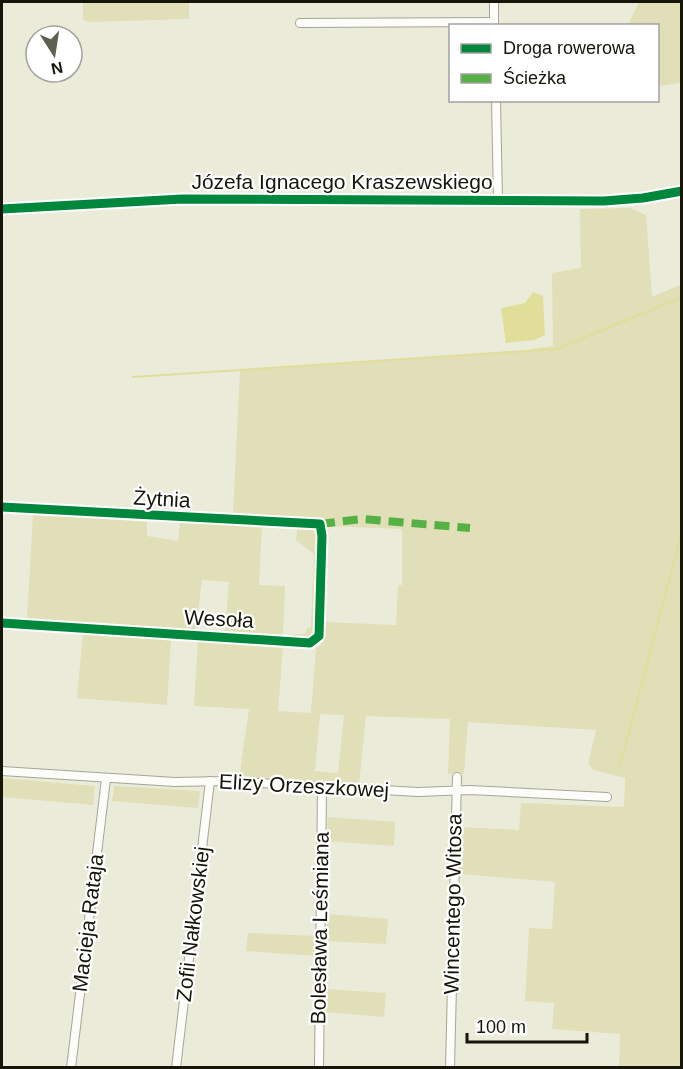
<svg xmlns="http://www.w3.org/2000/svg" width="683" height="1069" font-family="Helvetica,sans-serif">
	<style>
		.green { fill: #e0dfb7; fill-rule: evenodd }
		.water { fill: #e1de9a }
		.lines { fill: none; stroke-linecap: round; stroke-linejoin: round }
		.stream { stroke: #e1de9a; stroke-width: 2 }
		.minor-casing { stroke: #a5a597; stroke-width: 10 }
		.minor { stroke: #fcfcf9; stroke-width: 8 }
		.quiet { stroke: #55b144; stroke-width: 8; stroke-dasharray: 15 8; stroke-linecap: butt }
		.cycleway-casing { stroke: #fff; stroke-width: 13 }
		.cycleway { stroke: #00873e; stroke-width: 9 }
		.labels { text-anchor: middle; stroke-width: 4.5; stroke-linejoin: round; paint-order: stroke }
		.street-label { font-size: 21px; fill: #151509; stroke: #fff }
	</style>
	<rect width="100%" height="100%" fill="#ebebda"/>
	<g class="green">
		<path d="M83,2H189V19L91,22L83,20Z"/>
		<path d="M639,2H681V83L658,86V26L628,25Z"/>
		<path d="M630,208L646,215L652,297L682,284L681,1067H619L620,1034L552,1029L554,1003L525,1001L529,928L552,929L555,882L460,874L459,827L519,830L521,803L624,807L625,778L594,770L588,764L596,730L468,722L464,774H448L450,719L366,716L359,784L239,779L249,709L194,706L198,641L283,646L278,711L311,713L316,648L321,645L323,622L396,625L398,585H402V529L328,526C306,509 278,521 252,518C246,517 239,515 233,514L240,370L513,352L553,346L552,273L581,268L580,209ZM320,714L344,715L338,773L315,771Z"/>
		<path d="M33,514L147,522V536L178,541L180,522L262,527L259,585L285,586L283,634L277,638L229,635L225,632L229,582L202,580L196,629L184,631L27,619Z"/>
		<path d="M298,524L316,526L319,533L314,633L310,639L293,638V634H306L307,628L311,627L314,554L296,540Z"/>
		<path d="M83,632L171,639L167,705L77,698Z"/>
		<path d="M2,778L95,786L93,805L2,797Z"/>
		<path d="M114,786L200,791L198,808L112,801Z"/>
		<path d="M328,817L395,822L394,846L327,841Z"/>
		<path d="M327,914L388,919L386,944L327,941Z"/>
		<path d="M248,933L316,936V956L246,951Z"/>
		<path d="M325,989L386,993L384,1017L325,1012Z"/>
	</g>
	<path class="water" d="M533,292L543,296L545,335L535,340L506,343L501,308L525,303Z"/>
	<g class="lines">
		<g class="stream">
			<path d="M133,377L557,349L682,297"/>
			<path d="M620,766L682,531"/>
		</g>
		<defs>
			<g id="minor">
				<path d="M494,2V26"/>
				<path d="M300,23L494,22"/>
				<path d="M496,100L498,201"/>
				<path d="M2,209L182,199L604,201L643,198L682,191"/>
				<path d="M2,507L320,524L322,536L319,636L310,643L2,623"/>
				<path d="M2,771L175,782L225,781L418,792L470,790L607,797"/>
				<path d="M71,1068L106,779"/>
				<path d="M176,1068L210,781"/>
				<path d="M319,1068L322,788"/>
				<path d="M450,1068L457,777"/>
			</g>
		</defs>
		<use href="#minor" class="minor-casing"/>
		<use href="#minor" class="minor"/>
		<path class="quiet" d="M320,524L362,519L470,528"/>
		<defs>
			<g id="cycleway">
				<path d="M2,209L182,199L604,201L643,198L682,191"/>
				<path d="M2,507L320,524L322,536L319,636L310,643L2,623"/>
			</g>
		</defs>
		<use href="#cycleway" class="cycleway-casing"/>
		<use href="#cycleway" class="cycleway"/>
	</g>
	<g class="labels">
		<g class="street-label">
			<text x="342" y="189">Józefa Ignacego Kraszewskiego</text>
			<text transform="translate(162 499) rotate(3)" y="7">Żytnia</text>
			<text transform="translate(219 619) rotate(3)" y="7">Wesoła</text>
			<text transform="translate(304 786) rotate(3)" y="7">Elizy Orzeszkowej</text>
			<text transform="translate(453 904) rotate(-89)" y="7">Wincentego Witosa</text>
			<text transform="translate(88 923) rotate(-83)" y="7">Macieja Rataja</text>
			<text transform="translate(193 924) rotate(-83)" y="7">Zofii Nałkowskiej</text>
			<text transform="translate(320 928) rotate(-89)" y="7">Bolesława Leśmiana</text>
		</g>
	</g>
	<rect width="683" height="1069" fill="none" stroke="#151509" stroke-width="6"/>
	<rect x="449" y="24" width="210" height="78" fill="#ffffff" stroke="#a1a19d" stroke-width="1.5"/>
	<rect x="461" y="44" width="30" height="9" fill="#00873e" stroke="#a1a19d" stroke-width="1.5"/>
	<text x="503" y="54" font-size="18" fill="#151509">Droga rowerowa</text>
	<rect x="461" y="74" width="30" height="9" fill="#55b144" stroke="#a1a19d" stroke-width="1.5"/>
	<text x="503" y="84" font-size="18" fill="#151509">Ścieżka</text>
	<g transform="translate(54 54) rotate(168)"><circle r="28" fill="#ffffff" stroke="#a1a19d" stroke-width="1.5"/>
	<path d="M0-4.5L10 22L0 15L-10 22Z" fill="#606052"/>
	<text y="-9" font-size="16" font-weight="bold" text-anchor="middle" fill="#151509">N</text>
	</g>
	<path d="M467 1033v9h120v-9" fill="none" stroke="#151509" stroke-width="3"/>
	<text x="476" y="1033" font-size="18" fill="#151509" stroke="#ffffff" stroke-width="4.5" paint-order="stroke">100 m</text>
</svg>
